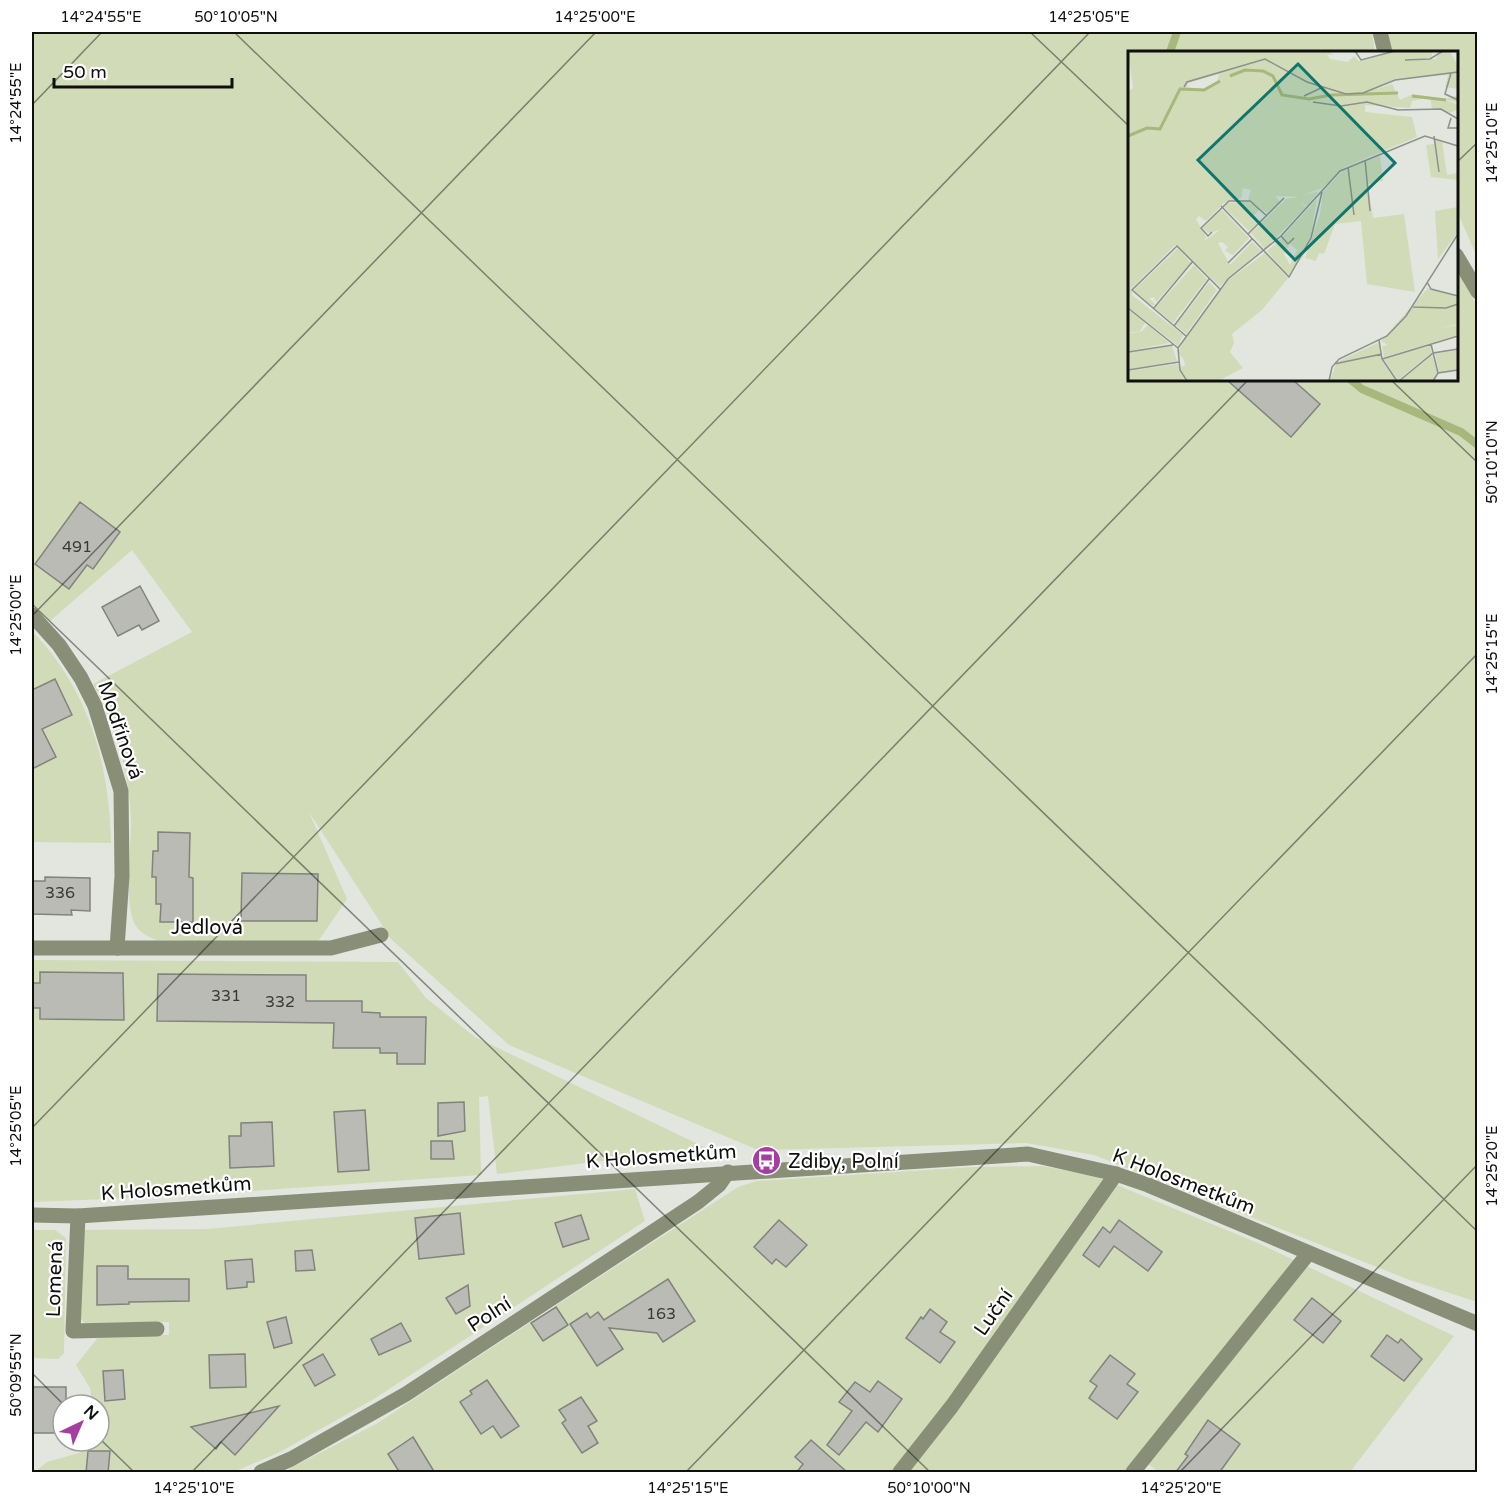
<svg xmlns="http://www.w3.org/2000/svg" width="1509" height="1504" font-family="'Varela Round',sans-serif">
	<style>
		.green { fill: #d1dbb7 }
		.lines { fill: none; stroke-linecap: round; stroke-linejoin: round }
		.stream { stroke: #a8b77c; stroke-width: 8 }
		.building { fill: #b9bbb4; stroke: #82837d; stroke-width: 1.5 }
		.minor { stroke: #898f76; stroke-width: 15 }
		.ticks { fill: none; stroke: #0f100e; stroke-width: 1.5; stroke-opacity: 0.45 }
		.labels { text-anchor: middle; stroke-width: 4.5; stroke-linejoin: round; paint-order: stroke }
		.number-label { font-size: 16px; fill: #3a3b38 }
		.street-label { font-size: 20px; fill: #0f100e; stroke: #fff }
		.poi-label { font-size: 20px; fill: #0f100e; stroke: #fff; text-anchor: start }
		.inset-river { fill: none; stroke: #a8b77c; stroke-width: 3 }
		.inset-road { fill: none; stroke: #8e908b; stroke-width: 1.5 }
		.view { fill: #0f766e; fill-opacity: 0.15; stroke: #0f766e; stroke-width: 3 }
		.inset-edge { fill: none; stroke: #0f100e; stroke-width: 3 }
		.neatline { fill: none; stroke: #0f100e; stroke-width: 2 }
		.ticks-label { font-size: 15px; text-anchor: middle; fill: #0f100e }
	</style>
	<rect width="100%" height="100%" fill="#e3e5df"/>
	<g class="green">
		<path d="M32,32H1372L1375,52H1130V380H1456L1457,270L1477,306V1302L1407,1279L1094,1155L1026,1143L758,1150L509,1045L391,939L309,812L347,899L317,943L157,940C147,937 136,930 133,920C125,900 131,844 131,820C130,774 115,724 93,684L192,632L132,550L50,621L32,603Z"/>
		<path d="M1374,32H1477V257L1457,211L1456,52H1383Z"/>
		<path d="M32,631C89,690 109,763 111,843L32,842Z"/>
		<path d="M32,960L398,962L426,998L475,1037L706,1148L497,1174L488,1096L479,1097L481,1175L180,1196L32,1202Z"/>
		<path d="M1042,1166L1095,1176L1258,1243L1454,1336L1350,1472H1159L1144,1461L1135,1472H283L376,1424L531,1322L543,1341L568,1325L555,1306L738,1187L757,1181L973,1167Z"/>
		<path d="M635,1189L645,1221L374,1399L278,1453L233,1472H35L47,1462L93,1449L92,1441H99V1405H93L90,1388L76,1365L99,1336L169,1335V1322L85,1323L77,1316L80,1230L207,1229Z"/>
		<path d="M32,1230H55L66,1238L64,1353L58,1359L32,1358Z"/>
	</g>
	<g class="lines">
		<g class="stream">
			<path d="M1170,52L1177,32"/>
			<path d="M1351,380L1362,389L1461,432L1478,445"/>
		</g>
	</g>
	<g class="building">
		<path d="M1227,380H1293L1320,404L1291,437Z"/>
		<path d="M80,502L120,532L93,569L87,565L69,589L35,564Z"/>
		<path d="M140,586L159,621L142,630L139,625L118,636L102,607Z"/>
		<path d="M55,679L72,715L42,729L56,757L32,769V690Z"/>
		<path d="M158,832L190,833L189,877L193,878V922H160L161,904H156V877H152L153,851H158Z"/>
		<path d="M242,873L318,874L317,921H241Z"/>
		<path d="M45,877L90,878V911L71,910L72,915L32,914V881H45Z"/>
		<path d="M40,972L123,973L124,1020L40,1019V1008H32V983H40Z"/>
		<path d="M158,974L306,975V1001H362V1012L380,1013V1017H426L425,1064H397V1053H380V1048H333L334,1023L157,1021Z"/>
		<path d="M464,1102L465,1131L438,1136V1103Z"/>
		<path d="M365,1110L369,1170L338,1172L334,1112Z"/>
		<path d="M272,1122L274,1166L230,1168L229,1136H241V1123Z"/>
		<path d="M431,1141H452L454,1159H431Z"/>
		<path d="M460,1213L464,1254L419,1259L415,1218Z"/>
		<path d="M581,1215L589,1239L563,1247L555,1223Z"/>
		<path d="M779,1220L807,1245L786,1267L776,1259L772,1264L754,1247Z"/>
		<path d="M1119,1220L1162,1252L1148,1271L1114,1246L1099,1267L1083,1255L1103,1227L1110,1233Z"/>
		<path d="M312,1250L315,1270L296,1271L295,1251Z"/>
		<path d="M252,1259L254,1282H247V1287L227,1289L225,1261Z"/>
		<path d="M97,1266H128V1279H189V1301L129,1302V1304L97,1305Z"/>
		<path d="M668,1279L695,1321L663,1342L657,1333L609,1328L623,1349L597,1366L570,1324L587,1313L590,1318L598,1312L604,1320Z"/>
		<path d="M468,1285L470,1306L456,1314L446,1298Z"/>
		<path d="M1312,1298L1341,1321L1323,1343L1294,1320Z"/>
		<path d="M556,1307L568,1325L543,1341L531,1323Z"/>
		<path d="M930,1309L947,1322L940,1332L955,1342L940,1363L906,1338L921,1317L923,1319Z"/>
		<path d="M286,1317L292,1343L274,1348L267,1322Z"/>
		<path d="M401,1323L411,1341L379,1355L371,1339Z"/>
		<path d="M1387,1335L1398,1343L1401,1339L1422,1359L1404,1381L1371,1356Z"/>
		<path d="M245,1354L246,1387L210,1388L209,1355Z"/>
		<path d="M323,1354L335,1375L315,1386L303,1365Z"/>
		<path d="M1110,1355L1135,1374L1127,1384L1138,1392L1117,1419L1089,1398L1097,1386L1090,1381Z"/>
		<path d="M123,1370L125,1399L105,1401L103,1371Z"/>
		<path d="M487,1380L519,1426L501,1438L493,1426L481,1434L460,1402L472,1394L470,1391Z"/>
		<path d="M878,1381L902,1399L878,1432L866,1422L839,1455L827,1445L852,1411L839,1402L855,1382L870,1392Z"/>
		<path d="M32,1387H66V1405H63V1433H33Z"/>
		<path d="M581,1397L597,1421L588,1426L598,1443L582,1453L562,1423L566,1420L559,1410Z"/>
		<path d="M279,1406L235,1455L221,1442L216,1449L191,1427Z"/>
		<path d="M1208,1420L1240,1444L1219,1473H1175L1188,1456L1185,1454Z"/>
		<path d="M413,1437L435,1473H400L388,1454Z"/>
		<path d="M811,1440L848,1473H796L803,1464L795,1457Z"/>
		<path d="M88,1451H110L108,1473H86Z"/>
	</g>
	<g class="lines">
		<g class="minor">
			<path d="M1380,32L1385,52"/>
			<path d="M1456,255L1478,292"/>
			<path d="M32,615L59,645L81,678L95,706L121,791L122,876L117,948"/>
			<path d="M32,948H331L381,935"/>
			<path d="M32,1215L78,1216L1028,1154L1116,1174L1148,1185L1478,1324"/>
			<path d="M78,1216L73,1331L157,1329"/>
			<path d="M261,1472L291,1459L406,1394L698,1202L719,1185L728,1172"/>
			<path d="M900,1472L952,1406L1116,1174"/>
			<path d="M1133,1472L1308,1254"/>
		</g>
	</g>
	<path class="ticks" d="M234,32L1478,1232M1030,32L1130,127M32,105L102,32M1456,163L1478,142M1391,380L1478,463M32,604L930,1472M32,616L596,32M32,1128L1090,32M32,1373L64,1405M99,1438L134,1472M192,1472L1248,380M686,1472L1478,653M1180,1472L1478,1164"/>
	<defs>
		<symbol id="bus-disc" viewBox="-11 -11 22 22"><circle r="9.5" fill="#a63ea1" stroke="#fff"/><path d="M-5-6H5V4H4V6H2V4H-2V6H-4V4H-5ZM-3.5-4V0h7V-4ZM-3.5 1.2v1.5H-2V1.2ZM2 1.2v1.5H3.5V1.2Z" fill="#fff"/></symbol>
	</defs>
	<g fill-rule="evenodd">
		<use href="#bus-disc" x="750" y="1144" width="33" height="33"/>
	</g>
	<g class="labels">
		<g class="number-label">
			<text x="77" y="552">491</text>
			<text x="60" y="898">336</text>
			<text x="226" y="1001">331</text>
			<text x="280" y="1007">332</text>
			<text x="661" y="1319">163</text>
		</g>
		<g class="street-label">
			<text transform="translate(121 730) rotate(71)" y="7">Modřínová</text>
			<text x="207" y="934">Jedlová</text>
			<text transform="translate(661 1156) rotate(-4)" y="7">K Holosmetkům</text>
			<text transform="translate(1184 1181) rotate(21)" y="7">K Holosmetkům</text>
			<text transform="translate(176 1188) rotate(-4)" y="7">K Holosmetkům</text>
			<text transform="translate(54 1279) rotate(-88)" y="7">Lomená</text>
			<text transform="translate(993 1312) rotate(-55)" y="7">Luční</text>
			<text transform="translate(489 1314) rotate(-33)" y="7">Polní</text>
		</g>
		<g class="poi-label">
			<text x="788" y="1168">Zdiby, Polní</text>
		</g>
	</g>
	<g transform="translate(1128 51)">
		<rect width="330" height="330" fill="#e3e5df"/>
		<path d="M0,0H201L205,4L199,3L202,8L220,11L226,5L231,10L269,0H305L303,7L275,10L308,8L311,0L322,1L330,14V38L317,36L320,24L267,28L246,39L264,33L272,49L285,43L317,48L330,44V51L318,49L330,54V58L322,62L304,57L302,46L284,50L282,57L237,54V61L284,66L289,86L217,116L194,137L173,145L191,140L179,155L173,151L178,156L137,198L123,182L158,148L171,146L148,145L152,152L139,162L120,149L123,139L115,137L113,147L96,152L78,170L71,165L68,168L78,186L76,190L92,179L80,182L75,177L93,158L121,187L105,204L97,200L100,196L94,191L90,192L102,214L124,191L133,199L92,235L47,194L3,238L4,244L55,284L50,295L0,256V41L5,37ZM91,23L89,32L75,38L59,36L60,32ZM305,87L314,90L319,124L330,122V129L303,126L298,94L306,93ZM252,105L255,130L240,133L245,167L276,163L287,241L239,233L233,170L207,173L196,203L191,202L188,210L177,207L192,163L195,141L214,120ZM189,148L183,184L175,206L160,225L139,200L154,187L161,195L156,203L162,214L169,199L154,186ZM120,151L132,158L123,167L129,173L121,180L96,156L99,152ZM330,156V181L310,208L307,160ZM50,197L63,212L28,251L26,246L21,247L27,253L25,255L5,240ZM137,202L160,227L134,259L104,283L106,292L102,301L115,317L90,330H60L52,317L57,314L56,309L50,301L58,286L99,230ZM66,214L79,228L45,272L27,257ZM81,231L89,239L58,283L48,274ZM300,237L330,246V273L311,277L330,274V284L256,306L254,295L260,294L253,290ZM2,260L17,271L12,280L0,282ZM20,274L41,292L0,300V283L14,280ZM252,291L253,309L268,330H202L209,311ZM302,294L304,301L270,329L255,308ZM44,295L49,310L0,319V301ZM330,299V319L311,322L307,302ZM304,303L310,323L305,330H272ZM50,313L56,329L0,330V320Z" fill="#d1dbb7" fill-rule="evenodd"/>
		<path class="inset-river" d="M102,25L117,19L135,20L145,25L154,44L181,48L203,44L270,42M284,45L318,49M0,85L19,77L32,78L52,38L76,39L92,30"/>
		<path class="inset-road" d="M227,0L233,9L267,0M277,9L302,8L315,0M323,22L317,43L330,49M56,36L59,31L137,8L179,31L218,43L235,42L267,29L330,21M176,45L193,37M185,51L213,55L239,51L270,59L313,58L330,68M323,67L320,77H330M306,85L311,121M237,109L242,160M220,116L226,164M93,155L161,226L183,187L194,141M84,181L80,185L73,177L101,150H122L139,165M120,183L156,147M153,185L160,193L166,187M100,212L124,188M299,231L303,238L330,245M285,256L318,257L330,253M0,257L50,297M25,258L65,210M46,275L81,228M58,285L4,239L49,195L92,238M251,289L254,308L269,330M303,293L310,322M50,297L100,228L153,185L212,120L297,85L330,95M50,297L52,319L59,330M0,301L45,294M254,308L330,285M206,313L254,303M0,319L51,311M201,330L204,316L211,308L259,285L278,265L330,183M271,330L305,302L330,298M305,330L310,322L330,319"/>
		<path class="view" d="M170,13L267,112L167,209L70,109Z"/>
		<rect width="330" height="330" class="inset-edge"/>
	</g>
	<rect width="1509" height="1504" fill="none" stroke="#ffffff" stroke-width="66"/>
	<g transform="translate(81 1423) rotate(44)"><circle r="28" fill="#ffffff" stroke="#9f9f9f" stroke-width="1.5"/>
	<path d="M0-4.5L10 22L0 15L-10 22Z" fill="#a63ea1"/>
	<text y="-9" font-size="16" font-weight="bold" text-anchor="middle" fill="#0f100e">N</text>
	</g>
	<path d="M54 78v9h178v-9" fill="none" stroke="#0f100e" stroke-width="3"/>
	<text x="63" y="78" font-size="18" fill="#0f100e" stroke="#ffffff" stroke-width="4.5" paint-order="stroke">50 m</text>
	<rect x="33" y="33" width="1443" height="1438" class="neatline"/>
	<g class="ticks-label">
		<text x="101" y="22">14°24'55"E</text>
		<text x="236" y="22">50°10'05"N</text>
		<text x="595" y="22">14°25'00"E</text>
		<text x="1089" y="22">14°25'05"E</text>
		<text transform="translate(16 103) rotate(-90)" y="5">14°24'55"E</text>
		<text transform="translate(1492 143) rotate(-90)" y="5">14°25'10"E</text>
		<text transform="translate(1492 462) rotate(-90)" y="5">50°10'10"N</text>
		<text transform="translate(16 615) rotate(-90)" y="5">14°25'00"E</text>
		<text transform="translate(1492 654) rotate(-90)" y="5">14°25'15"E</text>
		<text transform="translate(16 1126) rotate(-90)" y="5">14°25'05"E</text>
		<text transform="translate(1492 1166) rotate(-90)" y="5">14°25'20"E</text>
		<text transform="translate(16 1375) rotate(-90)" y="5">50°09'55"N</text>
		<text x="194" y="1493">14°25'10"E</text>
		<text x="688" y="1493">14°25'15"E</text>
		<text x="929" y="1493">50°10'00"N</text>
		<text x="1181" y="1493">14°25'20"E</text>
	</g>
</svg>
